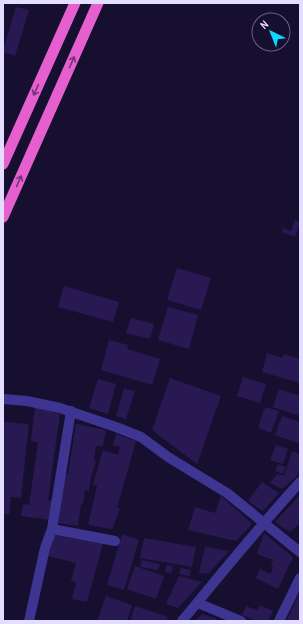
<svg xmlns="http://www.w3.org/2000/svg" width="303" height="624" font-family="'Archivo Narrow',sans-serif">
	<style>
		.building { fill: #281953 }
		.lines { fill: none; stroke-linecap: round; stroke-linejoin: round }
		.minor { stroke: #3e3593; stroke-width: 10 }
		.trunk { stroke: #e65fce; stroke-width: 11 }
		.oneway { stroke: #743377 }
	</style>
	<rect width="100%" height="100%" fill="#170f30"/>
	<g class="building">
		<path d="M16,7L29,10L15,56L3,52V50Z"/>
		<path d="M295,220L300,222L295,237L282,232L283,228L291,231Z"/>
		<path d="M177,268L211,278L201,310L167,300Z"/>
		<path d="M64,286L119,302L113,322L58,307Z"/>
		<path d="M168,307L198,315L189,349L158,340Z"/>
		<path d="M131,318L154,324L150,339L126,333Z"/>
		<path d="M109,340L128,345L127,349L160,359L152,385L101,370Z"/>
		<path d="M267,353L282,358L284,354L300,359V383L262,372Z"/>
		<path d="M243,377L266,384L260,403L237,396Z"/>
		<path d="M170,378L221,396L197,464L152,430Z"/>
		<path d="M98,379L116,384L108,414L89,408Z"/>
		<path d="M124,388L135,391L126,419L116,416Z"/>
		<path d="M279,389L300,396V416L273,407Z"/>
		<path d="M35,407L60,414L48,500L52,501L50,520L21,516L23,504L29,505L38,442L31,441Z"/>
		<path d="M265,407L279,411L271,433L258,428Z"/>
		<path d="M282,416L300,422V444L275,435Z"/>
		<path d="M4,422L29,424L21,498L11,497L9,514H3V431Z"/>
		<path d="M76,424L106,430L103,446H96L94,460L96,461L91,477L89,490H85L83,504H81L78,526L58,523L65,473L68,474Z"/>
		<path d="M116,434L136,441L117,508L120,509L112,529L88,525L97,486L93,485L103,450L118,455L120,447L113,445Z"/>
		<path d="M276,445L288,449L283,464L270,460Z"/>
		<path d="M292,451L300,454V473L282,489L270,483L277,474L284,476Z"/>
		<path d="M278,464L286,467L283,474L275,471Z"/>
		<path d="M262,482L279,493L263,511L248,501Z"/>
		<path d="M300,495V523L290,532L275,522Z"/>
		<path d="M221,496L252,524L236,541L188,530L195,507L215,513Z"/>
		<path d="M264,533L293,557L278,589L256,578L260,569L270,574L273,568L271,566L273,560L257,554Z"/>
		<path d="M53,534L69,538L103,543L87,602L72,599L76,583L71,581L76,563L48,556Z"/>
		<path d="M122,534L139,540L124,590L107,585Z"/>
		<path d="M144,538L196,547L192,567L140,558Z"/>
		<path d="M205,547L229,551L208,574L199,573Z"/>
		<path d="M142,560L160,564L158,570L140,567Z"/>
		<path d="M167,565L173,566L171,573L165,572Z"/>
		<path d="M135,566L164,576L156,599L127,589Z"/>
		<path d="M181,568L191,570L189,576L179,574Z"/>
		<path d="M179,576L202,582L178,608L166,604Z"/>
		<path d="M300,591V621H286L292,609Z"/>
		<path d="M106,596L132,605L127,621H97Z"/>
		<path d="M260,605L273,611L268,621H255L242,615L246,606L257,610Z"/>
		<path d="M135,606L168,617L165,621H130Z"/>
		<path d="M202,614L214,618L220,621H195Z"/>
	</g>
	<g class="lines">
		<g class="minor">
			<path d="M3,399L27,401L60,408L116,427L141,437L168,457L227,493L300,552"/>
			<path d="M52,529L115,541"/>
			<path d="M198,603L241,621"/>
			<path d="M29,621L45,548L52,529L71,411"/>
			<path d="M182,621C221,574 259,527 300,482"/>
			<path d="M279,621L300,578"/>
		</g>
		<g class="trunk">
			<path d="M3,164L75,3"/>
			<path d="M3,217L98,3"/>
		</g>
	</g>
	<defs><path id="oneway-shaft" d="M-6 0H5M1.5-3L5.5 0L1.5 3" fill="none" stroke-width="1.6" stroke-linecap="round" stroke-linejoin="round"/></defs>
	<g class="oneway">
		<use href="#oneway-shaft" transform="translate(72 62) rotate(-66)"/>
		<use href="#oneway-shaft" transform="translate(36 90) rotate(114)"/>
		<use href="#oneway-shaft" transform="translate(19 181) rotate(-66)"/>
	</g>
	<rect width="303" height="624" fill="none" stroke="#e3deff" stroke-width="8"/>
	<g transform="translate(271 32) rotate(317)"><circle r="19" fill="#170f30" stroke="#696283"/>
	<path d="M0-3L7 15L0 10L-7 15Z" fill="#0ad8ff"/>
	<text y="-6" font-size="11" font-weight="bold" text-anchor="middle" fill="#e3deff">N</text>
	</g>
</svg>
